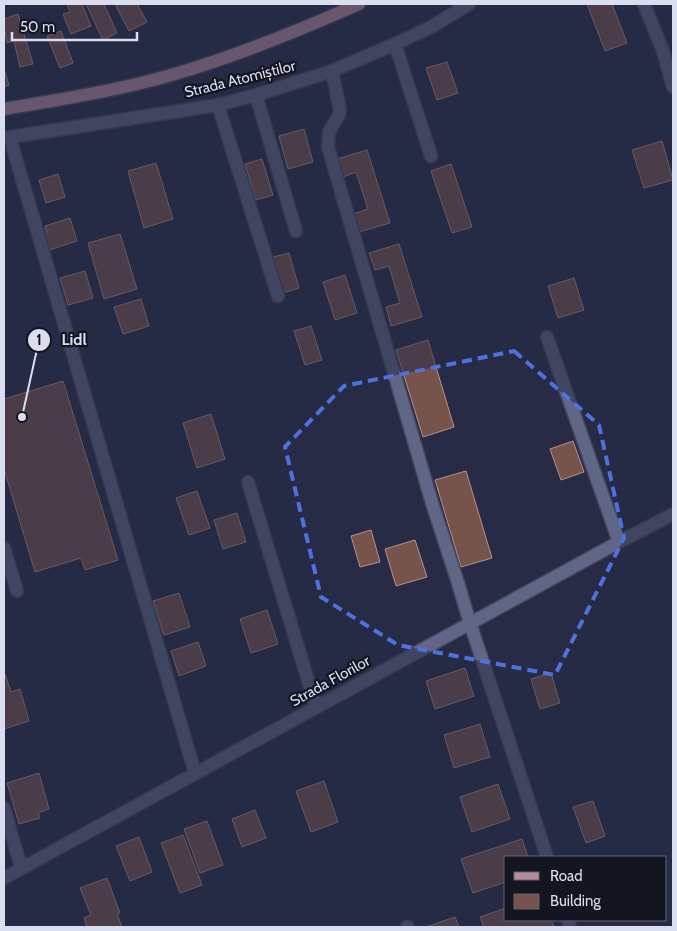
<svg xmlns="http://www.w3.org/2000/svg" width="677" height="931" font-family="Cabin,sans-serif">
	<style>
		.building { fill: #76534b; stroke: #b89188 }
		.lines { fill: none; stroke-linecap: round; stroke-linejoin: round }
		.minor-casing { stroke: #45485e; stroke-width: 15 }
		.major-casing { stroke: #45485e; stroke-width: 15 }
		.minor { stroke: #606685; stroke-width: 12 }
		.major { stroke: #b78b9b; stroke-width: 12 }
		.marked { fill: none; stroke: #4c72de; stroke-width: 4; stroke-dasharray: 10 6; stroke-linejoin: round }
		.labels { text-anchor: middle; stroke-width: 4.5; stroke-linejoin: round; paint-order: stroke }
		.street-label { font-size: 15px; fill: #dadef0; stroke: #131521 }
		.leader { fill: none; stroke: #dadef0; stroke-width: 2 }
		.callout-dot { fill: #dadef0; stroke: #131521; stroke-width: 2 }
		.mark-label { font-size: 15px; text-anchor: middle; font-weight: bold; fill: #111 }
		.callout-label { font-size: 16px; text-anchor: middle; font-weight: bold; fill: #dadef0; stroke: #131521; stroke-width: 4.5; stroke-linejoin: round; paint-order: stroke }
	</style>
	<rect width="100%" height="100%" fill="#272b46"/>
	<g class="building">
		<path d="M67,4H82L91,26L71,34L63,14L70,12Z"/>
		<path d="M86,4H104L117,33L103,40Z"/>
		<path d="M115,4H137L147,22L129,31Z"/>
		<path d="M587,4H612L627,43L605,51Z"/>
		<path d="M18,14L33,64L20,67L14,41L7,43L4,27V19Z"/>
		<path d="M61,31L73,63L60,68L47,36Z"/>
		<path d="M447,62L458,93L437,100L426,68Z"/>
		<path d="M4,69L9,85L4,87Z"/>
		<path d="M304,129L313,162L288,169L279,136Z"/>
		<path d="M662,141L673,180L644,188L632,150Z"/>
		<path d="M367,150L390,223L359,232L353,214L368,209L356,172L343,177L337,159Z"/>
		<path d="M262,159L273,195L256,200L245,164Z"/>
		<path d="M156,163L173,219L144,228L128,171Z"/>
		<path d="M451,164L472,227L452,233L431,171Z"/>
		<path d="M58,174L65,197L46,203L39,180Z"/>
		<path d="M70,218L77,241L46,251L41,235L47,233L45,226Z"/>
		<path d="M120,234L137,289L104,299L88,243Z"/>
		<path d="M399,244L422,317L391,326L386,307L400,303L389,266L375,270L369,253Z"/>
		<path d="M289,253L299,288L283,293L273,257Z"/>
		<path d="M85,271L93,298L68,305L60,278Z"/>
		<path d="M345,275L357,313L335,320L323,282Z"/>
		<path d="M574,278L584,310L558,318L548,286Z"/>
		<path d="M141,299L149,326L123,334L114,307Z"/>
		<path d="M311,326L322,360L305,365L294,331Z"/>
		<path d="M428,340L454,427L423,437L396,350Z"/>
		<path d="M63,381L118,560L85,570L81,558L35,572L4,469V399Z"/>
		<path d="M211,414L225,459L197,468L183,423Z"/>
		<path d="M573,441L584,472L561,480L550,449Z"/>
		<path d="M466,471L492,558L461,567L435,480Z"/>
		<path d="M197,491L210,528L189,535L176,498Z"/>
		<path d="M237,513L246,542L223,549L214,520Z"/>
		<path d="M371,530L380,562L360,567L351,536Z"/>
		<path d="M415,540L427,577L396,586L385,549Z"/>
		<path d="M179,593L190,627L164,635L153,601Z"/>
		<path d="M267,610L278,644L251,653L240,619Z"/>
		<path d="M198,642L206,666L179,676L171,651Z"/>
		<path d="M465,668L474,696L435,709L426,681Z"/>
		<path d="M551,673L560,703L540,709L531,679Z"/>
		<path d="M4,674H5L11,692L20,689L29,721L4,729Z"/>
		<path d="M480,724L490,757L454,768L444,735Z"/>
		<path d="M39,773L49,809L38,813L40,818L19,824L7,783Z"/>
		<path d="M324,781L338,822L311,832L296,791Z"/>
		<path d="M498,784L510,819L472,832L460,797Z"/>
		<path d="M593,801L605,836L586,843L573,807Z"/>
		<path d="M255,810L266,838L242,847L232,819Z"/>
		<path d="M207,821L223,865L200,873L184,829Z"/>
		<path d="M183,835L202,885L180,893L161,843Z"/>
		<path d="M139,837L152,872L130,881L116,846Z"/>
		<path d="M522,839L528,857H506V882L473,893L461,859Z"/>
		<path d="M107,878L120,913L117,914L122,927H87L84,918L91,915L80,888Z"/>
		<path d="M506,908V920H551L554,927H484L480,917Z"/>
		<path d="M455,917L459,927H426Z"/>
	</g>
	<g class="lines">
		<defs>
			<g id="minor">
				<path d="M644,4L663,51L673,87"/>
				<path d="M395,44L431,156"/>
				<path d="M332,71L340,110L339,115L329,132L328,147L432,503L458,583L470,623L547,857"/>
				<path d="M256,95L296,231"/>
				<path d="M218,105L278,296"/>
				<path d="M4,138L218,105L256,95L332,71L395,44L431,27L469,4"/>
				<path d="M10,138L195,773"/>
				<path d="M547,337L619,542"/>
				<path d="M248,482L316,707"/>
				<path d="M4,548L17,591"/>
				<path d="M4,808L21,867"/>
				<path d="M4,878L619,542L673,514"/>
				<path d="M568,920L570,927"/>
				<path d="M407,927H408"/>
			</g>
			<path id="major" d="M4,109C62,99 122,90 178,73C240,55 300,30 359,4"/>
		</defs>
		<use href="#minor" class="minor-casing"/>
		<use href="#major" class="major-casing"/>
		<use href="#minor" class="minor"/>
		<use href="#major" class="major"/>
	</g>
	<path d="M0 0H677V931H0ZM514,351L599,425L624,538L555,675L398,645L321,597L285,447L344,386Z" fill="#272b46" fill-opacity=".55" fill-rule="evenodd"/>
	<path class="marked" d="M514,351L599,425L624,538L555,675L398,645L321,597L285,447L344,386Z"/>
	<g class="labels">
		<g class="street-label">
			<text transform="translate(240 79) rotate(-14)" y="5">Strada Atomiștilor</text>
			<text transform="translate(330 681) rotate(-29)" y="5">Strada Florilor</text>
		</g>
	</g>
	<path class="leader" d="M22 417L39 340"/>
	<g class="callout-dot">
		<circle cx="22" cy="417" r="5"/>
		<circle cx="39" cy="340" r="12"/>
	</g>
	<g class="mark-label">
		<text x="39" y="345">1</text>
	</g>
	<g class="callout-label">
		<text x="74" y="345">Lidl</text>
	</g>
	<rect width="677" height="931" fill="none" stroke="#dadef0" stroke-width="10"/>
	<rect x="504" y="856" width="162" height="65" fill="#131521" stroke="#636574"/>
	<rect x="514" y="872" width="25" height="8" fill="#b78b9b" stroke="#636574"/>
	<text x="550" y="881" font-size="15" fill="#dadef0">Road</text>
	<rect x="514" y="894" width="25" height="15" fill="#76534b" stroke="#636574"/>
	<text x="550" y="906" font-size="15" fill="#dadef0">Building</text>
	<path d="M12 32v8h125v-8" fill="none" stroke="#dadef0" stroke-width="2.5"/>
	<text x="20" y="32" font-size="15" fill="#dadef0" stroke="#131521" stroke-width="4" paint-order="stroke">50 m</text>
</svg>
